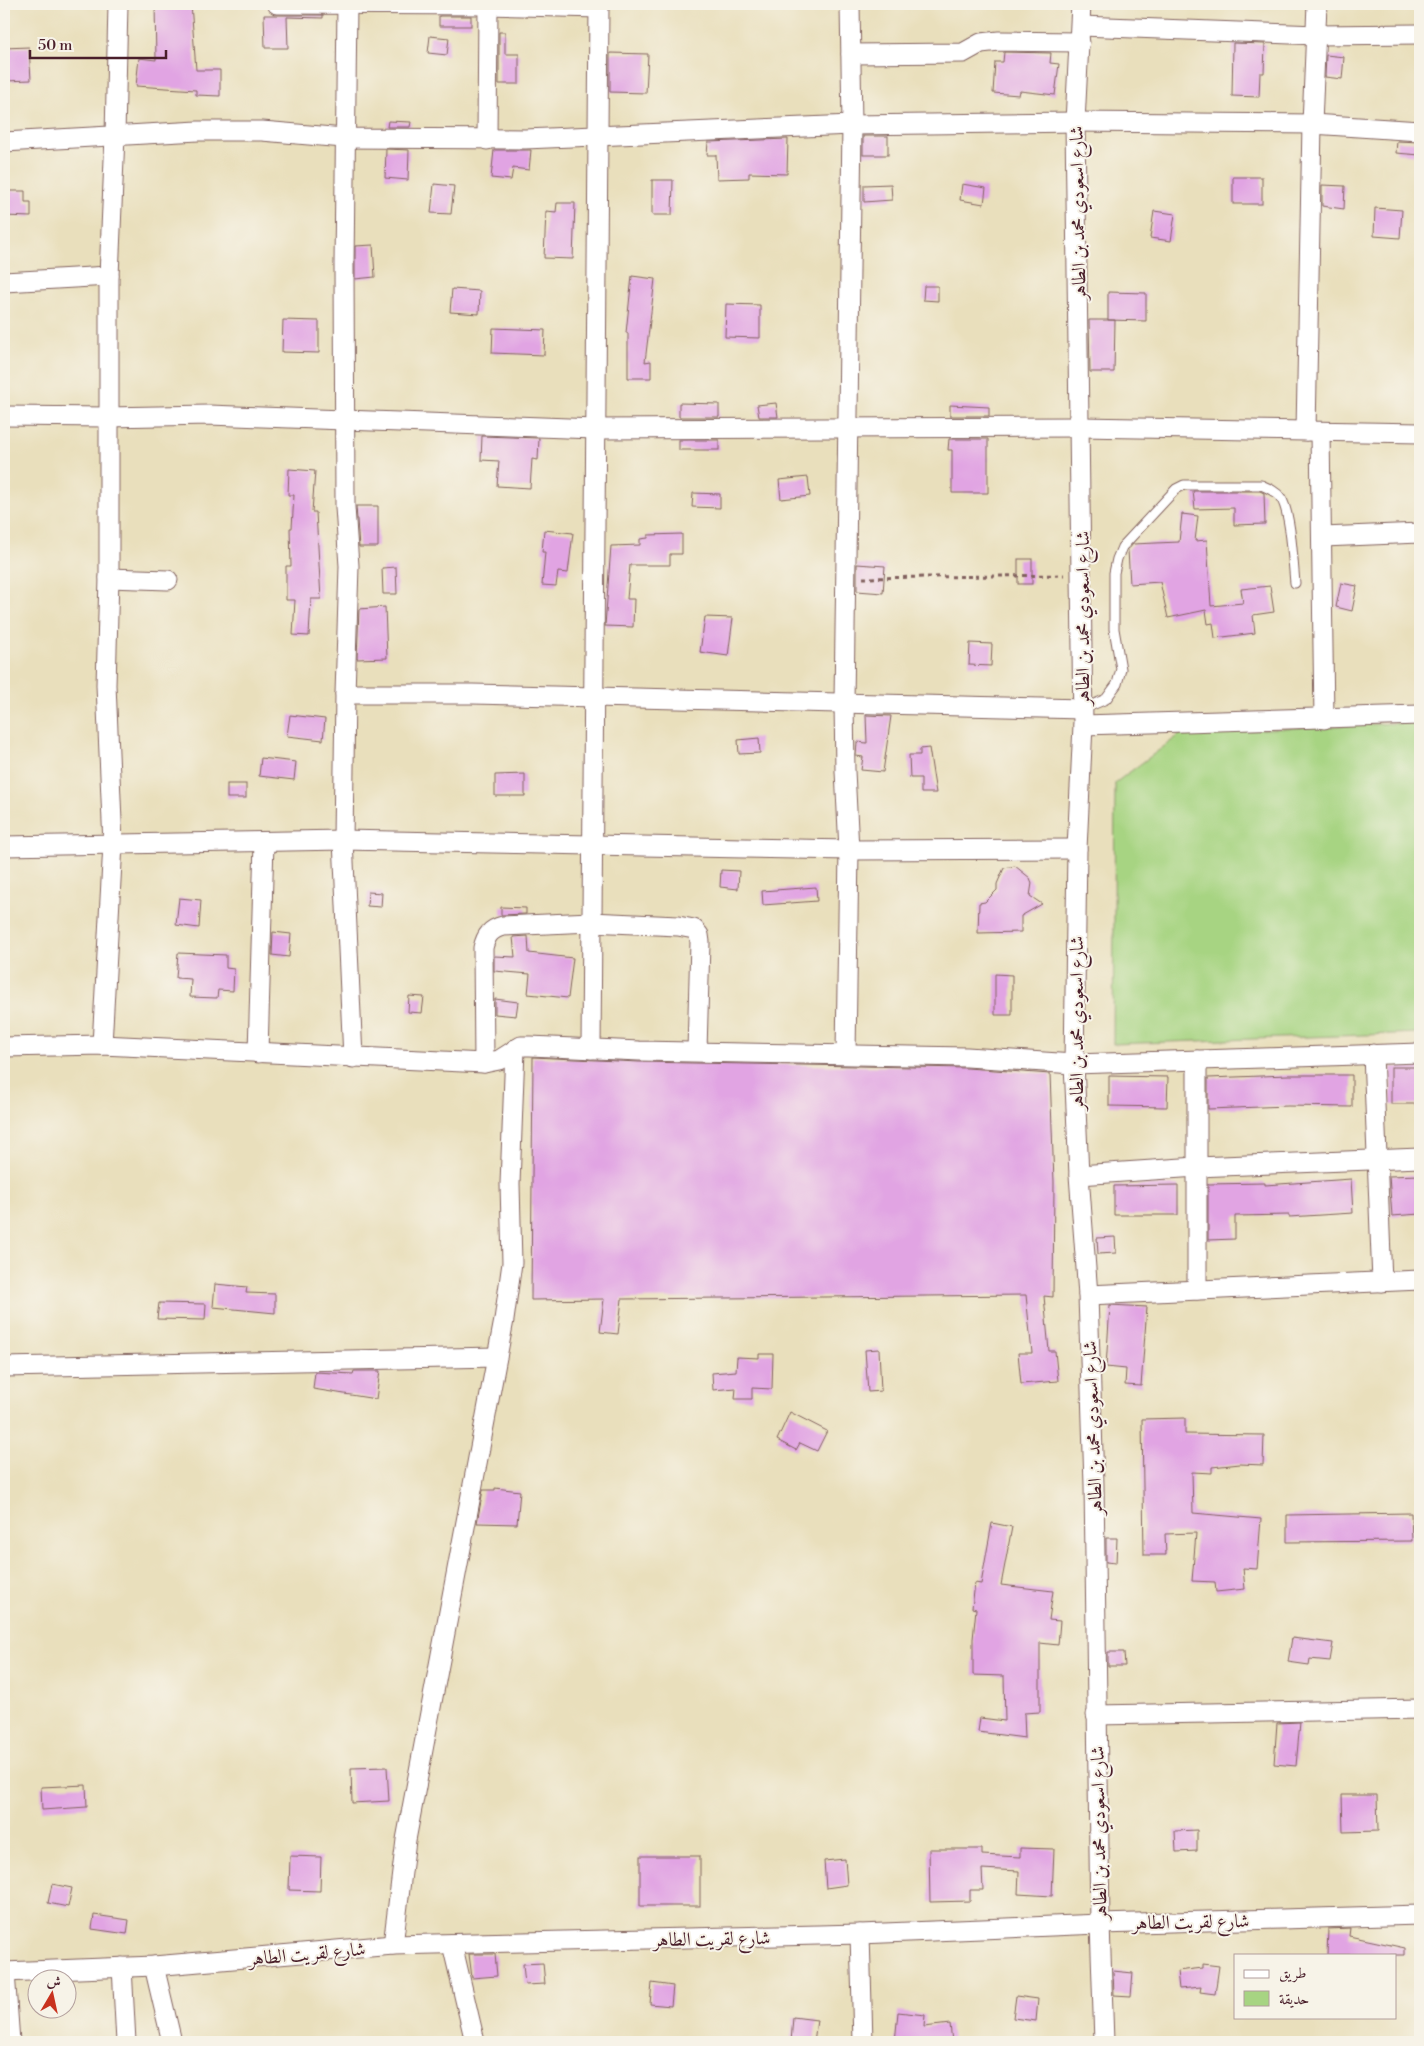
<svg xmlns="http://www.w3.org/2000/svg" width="1424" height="2046" font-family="'Libre Bodoni',Amiri,serif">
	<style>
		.green { fill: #a7d482; stroke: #787a56 }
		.building { fill: #e1a4e3 }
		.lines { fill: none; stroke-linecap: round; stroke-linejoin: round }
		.lane-casing { stroke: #82625e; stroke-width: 11 }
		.street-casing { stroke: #82625e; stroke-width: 21 }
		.path { stroke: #82625e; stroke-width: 3; stroke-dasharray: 4 4; stroke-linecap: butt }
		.lane { stroke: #fff; stroke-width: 9 }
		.street { stroke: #fff; stroke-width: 19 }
		.labels { text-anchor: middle; stroke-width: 4; stroke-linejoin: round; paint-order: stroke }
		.street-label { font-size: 19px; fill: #4a1f2b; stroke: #f7f3e8 }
	</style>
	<rect width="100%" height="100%" fill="#f7f3e8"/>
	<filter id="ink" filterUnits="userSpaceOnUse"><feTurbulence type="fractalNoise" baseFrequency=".02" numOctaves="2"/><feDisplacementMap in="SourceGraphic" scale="10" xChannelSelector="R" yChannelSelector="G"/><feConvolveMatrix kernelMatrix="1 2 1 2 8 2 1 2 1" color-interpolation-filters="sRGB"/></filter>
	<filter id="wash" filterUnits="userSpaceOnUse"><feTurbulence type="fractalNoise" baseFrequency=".0096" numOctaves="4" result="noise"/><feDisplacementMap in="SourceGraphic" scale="20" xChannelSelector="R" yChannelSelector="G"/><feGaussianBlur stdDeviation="1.12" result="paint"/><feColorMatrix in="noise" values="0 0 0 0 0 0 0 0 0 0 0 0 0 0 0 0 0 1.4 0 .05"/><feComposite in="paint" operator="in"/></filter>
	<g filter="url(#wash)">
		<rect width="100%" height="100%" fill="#e9dfbc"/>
		<path class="green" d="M1420,722V1033L1113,1044L1115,783L1182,733Z"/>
		<g id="blocks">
			<g class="building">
				<path d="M155,4H191L196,70H220V96L196,95V90L136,86L139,58L156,60Z"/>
				<path d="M264,15H323V18L287,17L288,48H265Z"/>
				<rect x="439" y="16" width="32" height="10"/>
				<path d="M499,32H505V54H519V84H499Z"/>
				<path d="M430,36L449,38L447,55L428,53Z"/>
				<path d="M1233,43L1265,44L1264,73H1260L1259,97L1232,96Z"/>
				<path d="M29,47L31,80L5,81L4,48Z"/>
				<path d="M1004,52L1051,53L1050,63L1059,64L1055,95L1020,91L1019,95L993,93L995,62H1003Z"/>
				<path d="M610,53L648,54L646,93L610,92Z"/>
				<path d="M1326,55L1344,57L1342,79L1325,77Z"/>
				<path d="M388,121L411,122L410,127H387Z"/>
				<rect x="863" y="136" width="25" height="19"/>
				<path d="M788,139L787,174L749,173V178L717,179L716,155H707L708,142Z"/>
				<path d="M1397,141L1420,142V155L1396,153Z"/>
				<path d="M386,149L409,150L408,180L385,178Z"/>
				<path d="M494,150H531L529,170L513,168L511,180L491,178Z"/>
				<rect x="1233" y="177" width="29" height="27"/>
				<path d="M652,180H673L672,215H652Z"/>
				<path d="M434,184L454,186L451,214L431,213Z"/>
				<path d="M891,184L892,200L864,202V185Z"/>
				<path d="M962,184L986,188L984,204L960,200Z"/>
				<path d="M1322,185L1345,186L1344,209L1322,206Z"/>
				<path d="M4,191H25V202H31V217L4,216Z"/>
				<path d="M557,203H575L573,259L544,258L546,211L556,212Z"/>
				<path d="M1375,208L1402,210L1400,238L1374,236Z"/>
				<path d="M1154,211L1175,214L1171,241L1150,238Z"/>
				<path d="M373,245L375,277L355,279V246Z"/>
				<path d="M632,276L655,279L645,362L651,361V378H628V333H626Z"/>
				<path d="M924,286H938V301L923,300Z"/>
				<path d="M452,289L480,291L479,314L450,312Z"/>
				<path d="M1108,292L1146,293V321L1108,320Z"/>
				<path d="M726,304L760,305V338L725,337Z"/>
				<path d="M283,320L319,321V353L282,352Z"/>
				<path d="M1089,320H1115L1114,372H1090Z"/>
				<path d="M493,328L545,330L544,355L492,353Z"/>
				<path d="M679,403L719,404V417H679Z"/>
				<path d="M776,403L778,417H759L757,405Z"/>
				<path d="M950,405L989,407V416H950Z"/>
				<path d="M482,436L539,438L538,460L532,459L530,488L497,486L499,461L481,460Z"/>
				<path d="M949,439H988V493H952V450H948Z"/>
				<rect x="679" y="440" width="40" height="10"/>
				<path d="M289,469L315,471L312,512H316L321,599H311L309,636L293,635L295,600H286V566H291L290,528H292L294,495H288Z"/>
				<path d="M808,477L810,496L781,499L779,480Z"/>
				<path d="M1193,491H1260L1264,493L1265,524L1234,525V508L1195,509Z"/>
				<path d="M693,493L720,494V508L692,507Z"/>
				<path d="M356,506H378V547H359Z"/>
				<path d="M1182,514L1198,516L1195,541L1207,540L1211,606L1243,603L1241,589L1270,586L1274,612L1253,615L1255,633L1215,638L1213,623L1208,624L1206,610L1168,618L1160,582L1130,584L1128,550L1133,544L1179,542Z"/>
				<path d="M544,530L573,533L568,573L558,572L556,586L542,585L545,552H542Z"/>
				<path d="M682,534V554H670V565H630L627,599H634L633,627L605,626L611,546L640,545V539L648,538V535Z"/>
				<rect x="1018" y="559" width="14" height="25"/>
				<path d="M857,564L885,566L883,593L857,591Z"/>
				<path d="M396,567L397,594H383L382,568Z"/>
				<path d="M1341,583L1357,586L1352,611L1336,607Z"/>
				<path d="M385,607L387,658L357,659L359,609Z"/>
				<path d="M705,617L733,618L728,656L700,652Z"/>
				<path d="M970,643L992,644L991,666L969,665Z"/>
				<path d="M290,715L325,719L323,740L287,736Z"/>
				<path d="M866,715L891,716L883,772L861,770L863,757L856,756L857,742L867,743Z"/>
				<path d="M759,738L760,753L739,754L738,740Z"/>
				<path d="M929,748L936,793H921V778H910L909,755H920V749Z"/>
				<path d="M261,758L296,762L294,780L259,776Z"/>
				<path d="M525,774V796H495V775Z"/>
				<rect x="227" y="784" width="19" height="14"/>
				<path d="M1015,866L1030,878L1032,883L1030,896L1042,904L1021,916V932L978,933L979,903L985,902L997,890V884L1004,868Z"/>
				<path d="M721,870L739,871L738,889L720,887Z"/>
				<path d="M816,887L817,901L763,905L762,891Z"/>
				<path d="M368,892L382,893L381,907L367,906Z"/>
				<path d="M179,898L201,900L199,928L176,925Z"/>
				<path d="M501,907L526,908V914L501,915Z"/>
				<path d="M273,932L291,934L289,957L272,955Z"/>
				<path d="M528,936L529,953L573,958L568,998L528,994L530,974L494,971V956L515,957L513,937Z"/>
				<path d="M178,953L226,955V968L234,969L233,991L218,990L217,998L190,997L191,979L176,978Z"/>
				<path d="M995,974L1012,975V1015H995Z"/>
				<path d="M409,996L424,997L422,1013L408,1012Z"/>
				<path d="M495,999L518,1002L516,1016L495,1014Z"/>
				<path d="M533,1057L639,1062L967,1068L1050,1074L1054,1182L1053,1297L1044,1296L1049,1351H1055L1058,1381L1021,1384L1018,1353H1032L1026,1295L622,1299L618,1334L600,1332L604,1299L531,1300Z"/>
				<rect x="1391" y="1067" width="29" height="37"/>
				<path d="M1288,1075H1352V1107L1288,1106L1208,1109V1078Z"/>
				<path d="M1109,1076L1168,1077L1167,1107L1109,1106Z"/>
				<path d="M1420,1175V1214L1392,1216L1389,1176Z"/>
				<path d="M1351,1179L1353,1213L1289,1217V1215L1235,1216V1239L1208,1240V1184L1265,1183V1185Z"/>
				<path d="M1178,1185V1215H1114V1186Z"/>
				<path d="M1115,1237L1116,1253L1098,1254L1097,1238Z"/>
				<path d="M215,1284L247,1287L246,1293L275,1294V1313L213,1307Z"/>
				<path d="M159,1303L206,1304L205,1320L157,1319Z"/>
				<path d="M1110,1305L1147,1307L1141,1386L1125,1385L1126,1369L1106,1367Z"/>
				<path d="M879,1349L881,1391L868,1392L865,1350Z"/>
				<path d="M759,1354H773L772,1389L752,1388V1399H735L736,1388L713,1390L712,1373L736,1371L737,1357L759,1358Z"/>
				<path d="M354,1371H380L376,1399L313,1389L315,1372L353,1374Z"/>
				<path d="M790,1412L827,1431L817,1451L800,1443L796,1450L777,1440Z"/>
				<path d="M1185,1418V1434L1264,1435L1263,1465L1240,1464L1212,1467V1473L1192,1472L1193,1513L1261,1519L1257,1569L1243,1568L1245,1589L1216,1592L1215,1582L1192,1581L1196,1533L1165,1534L1166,1555H1144L1142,1419Z"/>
				<path d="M495,1488L520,1491L517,1524L477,1523L483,1490H495Z"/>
				<path d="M1411,1513L1412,1541L1287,1542V1515Z"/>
				<path d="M992,1523L1012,1527L1001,1585L1053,1591L1049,1620L1060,1621L1058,1645L1040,1643V1712L1024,1713L1025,1738L978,1732L980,1718L1005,1721L1004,1676L973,1675V1639L976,1609L972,1608L975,1583L981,1584Z"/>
				<path d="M1106,1538H1117L1116,1563L1106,1562Z"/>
				<path d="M1292,1638L1333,1643L1330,1661L1310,1659L1309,1665L1288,1662Z"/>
				<path d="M1108,1652H1124L1125,1666H1108Z"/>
				<path d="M1300,1722L1296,1766L1274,1764L1277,1723Z"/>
				<path d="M387,1767L389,1801L352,1803L351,1768Z"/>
				<path d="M86,1785L87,1807L42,1810L41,1787Z"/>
				<path d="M1342,1795H1377L1378,1831L1343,1832Z"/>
				<path d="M1197,1830V1851L1176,1852L1175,1831Z"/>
				<path d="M1020,1848L1054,1849L1052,1896L1018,1894L1019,1871L982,1869L983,1890H970V1901L930,1902L929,1849H982V1855L1020,1857Z"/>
				<path d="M290,1856L321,1857L320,1891L289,1890Z"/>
				<rect x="640" y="1856" width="60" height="50"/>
				<path d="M845,1859L847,1885L826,1888L824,1861Z"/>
				<path d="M52,1884L72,1888L68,1907L48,1903Z"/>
				<path d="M94,1915L129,1920L127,1934L92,1929Z"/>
				<path d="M1350,1928L1349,1936L1405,1948V1955H1327L1328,1929Z"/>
				<path d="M469,1954H495L497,1976L472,1978Z"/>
				<path d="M543,1963L545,1984L525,1985L523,1964Z"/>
				<path d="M1203,1964L1219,1966L1215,1994L1200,1992L1201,1987L1179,1989L1177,1971L1203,1968Z"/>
				<path d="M1113,1971L1133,1973L1131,1996L1114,1995Z"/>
				<path d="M652,1983L673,1986L671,2006L650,2004Z"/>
				<path d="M1016,1996L1038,1999L1036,2021L1013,2018Z"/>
				<path d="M898,2012L925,2015L924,2027L950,2024L952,2042H895Z"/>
				<path d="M793,2017L817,2020L814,2042H791Z"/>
			</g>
		</g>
	</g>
	<g filter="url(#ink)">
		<use href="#blocks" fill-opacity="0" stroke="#82625e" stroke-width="1"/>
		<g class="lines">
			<defs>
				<path id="lane" d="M1083,709L1106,699L1117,684L1121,669L1114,629V573L1117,559L1122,547L1176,489L1184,485H1261C1268,488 1276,491 1281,498C1291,513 1293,563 1295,583"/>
				<g id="street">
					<path d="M277,4L488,5L599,8"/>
					<path d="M347,4L344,265L345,507L349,566L345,694L343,840L353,1058"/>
					<path d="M1081,4L1075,122L1083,725L1077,849L1074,1064L1079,1175L1088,1295L1094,1485L1100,1924L1104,2042"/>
					<path d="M1081,26L1317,35L1420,34"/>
					<path d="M851,54L963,53L981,43L999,41L1080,42"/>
					<path d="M487,140L488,5"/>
					<path d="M4,142L198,131H262L344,138L525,139L852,125L1075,122L1312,124L1420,131"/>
					<path d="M4,282L109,276"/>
					<path d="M4,416L108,417L209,415L595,429L1081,427L1420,433"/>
					<path d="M1306,431L1312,124L1317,4"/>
					<path d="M1320,432L1324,719"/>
					<path d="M1323,537L1420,533"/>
					<path d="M109,578L168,580"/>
					<path d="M345,694H472L1083,709"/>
					<path d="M1083,725L1420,715"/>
					<path d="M4,846L343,840L849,850L1077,849"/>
					<path d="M102,1045L113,844L106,685L109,578V276L115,136L118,4"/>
					<path d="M4,1047L102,1045L484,1063L499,1060L521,1046H530L639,1051L967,1057L1074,1064L1420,1053"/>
					<path d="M591,1049L599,4"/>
					<path d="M258,1053L264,842"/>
					<path d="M846,1054L849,850L845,771L844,702L852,125L850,4"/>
					<path d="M1373,1054L1382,1282"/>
					<path d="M484,1063L483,948C486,935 491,929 503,926L591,922L678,926L694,929L699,935L700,942L697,1051"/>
					<path d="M1079,1175L1197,1167L1420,1158"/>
					<path d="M1197,1290V1060"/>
					<path d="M1088,1295L1420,1280"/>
					<path d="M4,1367L497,1357"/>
					<path d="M1096,1715L1420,1709"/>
					<path d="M860,1934L863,2042"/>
					<path d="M452,1944L475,2042"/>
					<path d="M393,1945L406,1840L504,1320L512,1263L510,1184L515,1049"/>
					<path d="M154,1966L172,2042"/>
					<path d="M122,1967L126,2042"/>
					<path d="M4,1972L154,1966L393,1945L860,1934L1100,1924L1420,1915"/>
					<path d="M5,1972L10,2042"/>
				</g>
			</defs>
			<use href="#lane" class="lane-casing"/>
			<use href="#street" class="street-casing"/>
			<path class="path" d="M863,578L1064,575"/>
			<use href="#lane" class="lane"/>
			<use href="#street" class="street"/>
		</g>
	</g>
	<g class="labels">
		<g class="street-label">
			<text transform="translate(1077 213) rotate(-91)" y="7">شارع اسعودي محمد بن الطاهر</text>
			<text transform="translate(1082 618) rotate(-90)" y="7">شارع اسعودي محمد بن الطاهر</text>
			<text transform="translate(1076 1023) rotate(-90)" y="7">شارع اسعودي محمد بن الطاهر</text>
			<text transform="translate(1092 1428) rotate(-92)" y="7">شارع اسعودي محمد بن الطاهر</text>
			<text transform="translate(1098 1833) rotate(-91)" y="7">شارع اسعودي محمد بن الطاهر</text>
			<text transform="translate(1191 1921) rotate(-1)" y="7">شارع لقريت الطاهر</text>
			<text transform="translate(712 1938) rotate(-1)" y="7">شارع لقريت الطاهر</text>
			<text transform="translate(307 1953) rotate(-5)" y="7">شارع لقريت الطاهر</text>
		</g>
	</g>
	<rect width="1424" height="2046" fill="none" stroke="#f7f3e8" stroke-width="20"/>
	<rect x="1234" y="1954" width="162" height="65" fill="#f7f3e8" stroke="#b29e9c"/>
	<rect x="1244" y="1970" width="25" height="8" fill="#ffffff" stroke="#b29e9c"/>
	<text x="1279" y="1978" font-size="15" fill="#4a1f2b">طريق</text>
	<rect x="1244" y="1991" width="25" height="15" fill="#a7d482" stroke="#b29e9c"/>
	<text x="1279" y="2004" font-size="15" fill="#4a1f2b">حديقة</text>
	<g transform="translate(52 1994) rotate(9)"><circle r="24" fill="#f7f3e8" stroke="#b29e9c"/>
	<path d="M0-4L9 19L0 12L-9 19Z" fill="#c8321e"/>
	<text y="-8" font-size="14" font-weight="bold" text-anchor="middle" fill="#4a1f2b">ش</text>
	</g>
	<path d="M30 50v8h136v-8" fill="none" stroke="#4a1f2b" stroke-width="2.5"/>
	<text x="38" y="50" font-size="15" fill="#4a1f2b" stroke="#f7f3e8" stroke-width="4" paint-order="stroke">50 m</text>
</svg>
